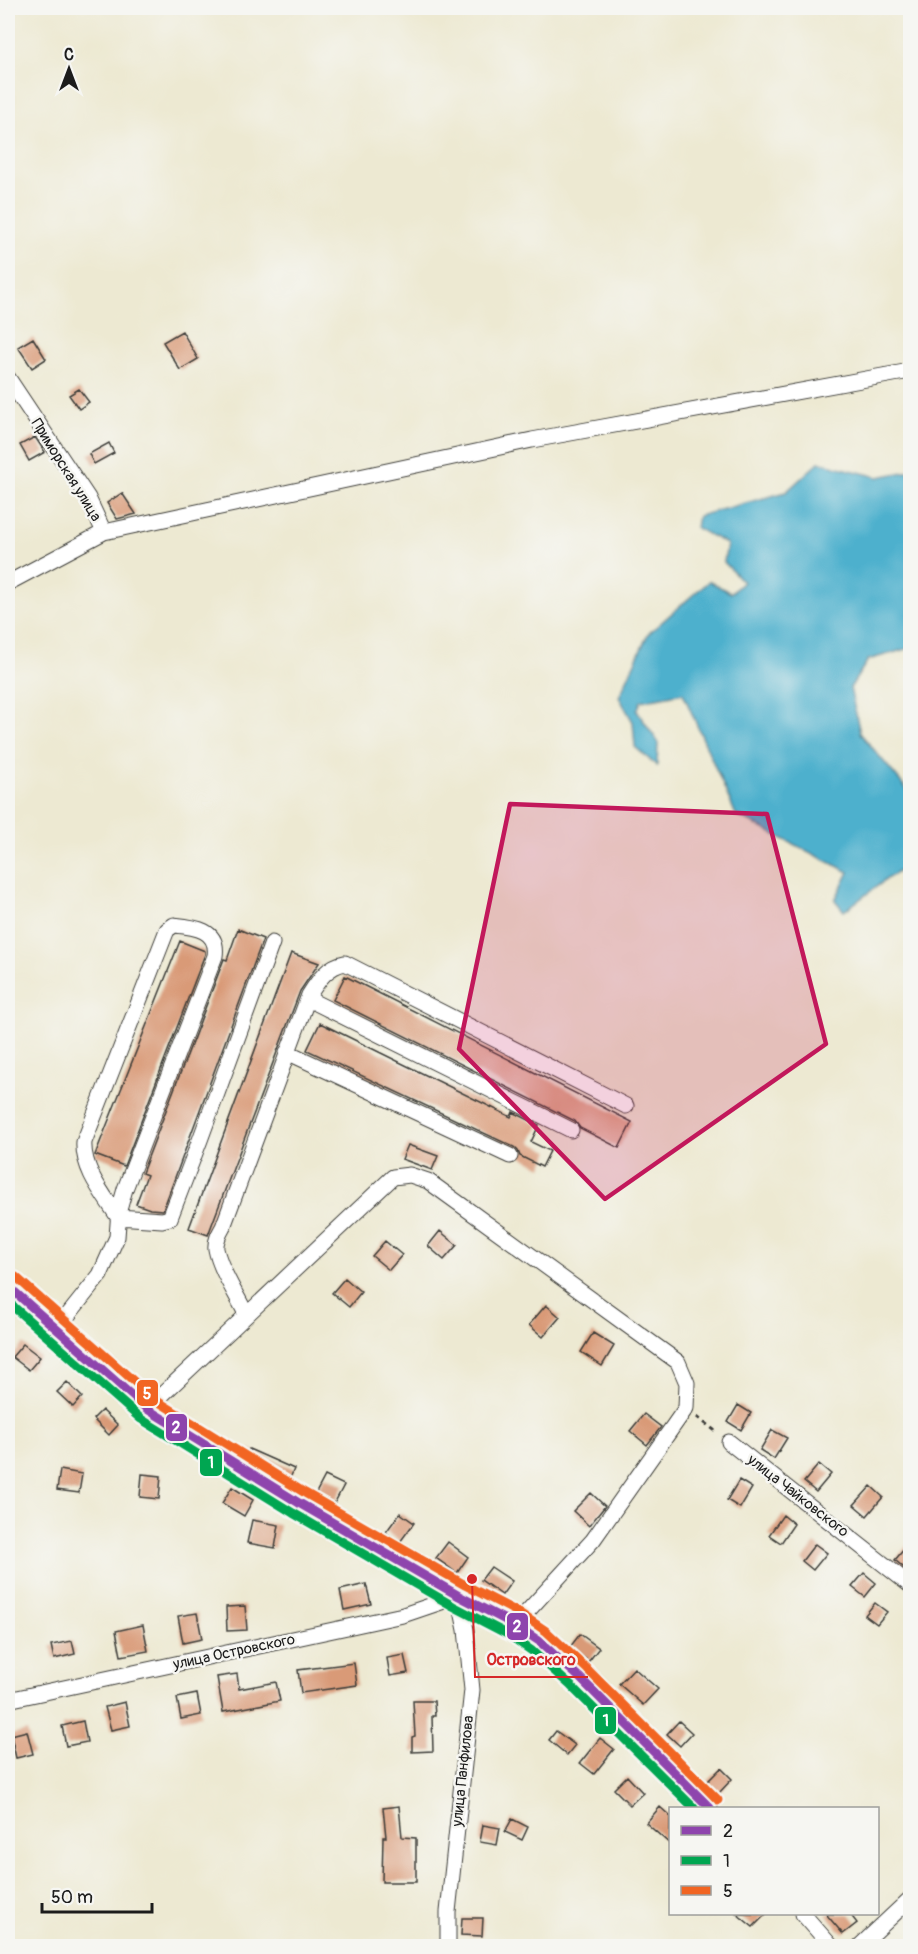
<svg xmlns="http://www.w3.org/2000/svg" width="918" height="1954" font-family="Pangolin,sans-serif">
<style>
.water{fill:#4eb0cd;stroke:#356674;stroke-width:1.5}
.building{fill:#d99a77}
.lines{fill:none;stroke-linecap:round;stroke-linejoin:round}
.minor-casing{stroke:#3b3b37;stroke-width:17}
.path{stroke:#3b3b37;stroke-width:3;stroke-dasharray:4.5 4.5;stroke-linecap:butt}
.minor{stroke:#fff;stroke-width:15}
.bus-1-casing{stroke:#f6f6f2;stroke-width:14}
.bus-2-casing{stroke:#f6f6f2;stroke-width:14}
.bus-3-casing{stroke:#f6f6f2;stroke-width:14}
.bus-1{stroke:#8e44ad;stroke-width:9}
.bus-2{stroke:#00a651;stroke-width:9}
.bus-3{stroke:#f26522;stroke-width:9}
.marked{fill:#c2185b;fill-opacity:0.2;stroke:#c2185b;stroke-width:4.5;stroke-linejoin:round}
.labels{text-anchor:middle;dominant-baseline:central;stroke-width:5;stroke-linejoin:round;paint-order:stroke}
.street-label{font-size:15px;fill:#1c1c1c;stroke:#f6f6f2}
.leader{fill:none;stroke:#d62828;stroke-width:2}
.callout-dot{fill:#d62828;stroke:#f6f6f2;stroke-width:2}
.callout-label{font-size:16px;text-anchor:middle;font-weight:bold;fill:#d62828;stroke:#f6f6f2;stroke-width:5;stroke-linejoin:round;paint-order:stroke}
.line-badge{stroke:#f6f6f2;stroke-width:2}
.badge-label{font-size:16px;text-anchor:middle;font-weight:bold;fill:#fff}
</style>
<rect width="100%" height="100%" fill="#f6f6f2"/>
<filter id="ink" filterUnits="userSpaceOnUse"><feTurbulence type="fractalNoise" baseFrequency=".0167" numOctaves="2"/><feDisplacementMap in="SourceGraphic" scale="12" xChannelSelector="R" yChannelSelector="G"/><feConvolveMatrix kernelMatrix="1 2 1 2 8 2 1 2 1" color-interpolation-filters="sRGB"/></filter>
<filter id="wash" filterUnits="userSpaceOnUse"><feTurbulence type="fractalNoise" baseFrequency=".008" numOctaves="4" result="noise"/><feDisplacementMap in="SourceGraphic" scale="24" xChannelSelector="R" yChannelSelector="G"/><feGaussianBlur stdDeviation="1.35" result="paint"/><feColorMatrix in="noise" values="0 0 0 0 0 0 0 0 0 0 0 0 0 0 0 0 0 1.4 0 .05"/><feComposite in="paint" operator="in"/></filter>
<g filter="url(#wash)">
<rect width="100%" height="100%" fill="#ede9d2"/>
<!-- water -->
<path class="water" d="M819,462L878,477L910,471V648L868,660L850,688L860,733L910,793V865L891,876L844,911L835,900L849,872L736,815L683,693L641,701L637,711L658,742L657,766L635,747L633,722L619,697L648,634L709,581L731,593L743,582L724,562L727,544L696,528L698,516L786,492Z"/>
<g id="blocks">
<!-- building -->
<path class="building" d="M182,331L198,359L180,370L163,342Z
M33,338L46,359L32,368L18,347Z
M79,389L89,402L79,409L69,395Z
M35,437L45,452L29,461L20,445Z
M109,443L114,453L94,464L89,454Z
M122,493L136,514L117,519L107,503Z
M238,929L263,939L163,1210L150,1209L136,1204L147,1175L142,1173L224,959L227,960Z
M180,941L205,951V954L124,1166L95,1155Z
M291,953L319,963L300,991L208,1235L189,1228Z
M345,976L632,1122L619,1148L580,1128L575,1121L333,1000Z
M320,1023L511,1117L513,1112L539,1125L531,1142L550,1151L542,1167L520,1156L518,1151L514,1147L307,1050Z
M408,1145L438,1156L432,1170L402,1159Z
M440,1231L457,1245L444,1260L428,1246Z
M385,1241L402,1255L389,1270L372,1256Z
M345,1278L361,1292L349,1307L332,1293Z
M546,1305L560,1317L543,1337L529,1325Z
M593,1333L614,1346L602,1366L581,1352Z
M23,1344L40,1357L29,1370L12,1357Z
M67,1382L82,1397L73,1407L57,1392Z
M738,1405L751,1413L741,1430L728,1422Z
M102,1410L118,1425L109,1435L93,1419Z
M644,1414L661,1427L647,1445L630,1431Z
M772,1430L787,1438L774,1459L760,1450Z
M249,1449L294,1469L288,1483L275,1477L245,1458Z
M819,1464L831,1474L816,1492L804,1482Z
M60,1470L82,1474L79,1493L57,1490Z
M142,1474L161,1476L159,1499L140,1497Z
M325,1476L344,1485L334,1504L315,1495Z
M739,1480L752,1488L740,1508L727,1500Z
M871,1486L883,1497L867,1516L854,1505Z
M232,1487L253,1500L244,1516L222,1503Z
M591,1493L605,1506L589,1526L573,1511Z
M400,1513L414,1523L400,1542L386,1532Z
M783,1515L794,1524L781,1543L769,1535Z
M252,1520L279,1525L275,1548L247,1543Z
M448,1542L468,1557L457,1573L436,1558Z
M910,1542V1573L895,1560Z
M815,1544L827,1553L813,1570L802,1561Z
M491,1567L512,1581L502,1595L481,1580Z
M864,1573L876,1583L865,1597L852,1587Z
M366,1584L371,1604L344,1610L340,1590Z
M875,1603L887,1612L877,1624L865,1615Z
M245,1606L247,1630L227,1631L226,1607Z
M197,1613L202,1639L183,1643L178,1616Z
M143,1625L148,1651L121,1656L116,1631Z
M580,1634L599,1648L589,1661L570,1647Z
M72,1641L75,1654L54,1659L51,1645Z
M404,1655L408,1673L390,1676L387,1658Z
M354,1663L357,1685L301,1693L298,1670Z
M634,1668L658,1689L643,1705L619,1684Z
M237,1674L239,1689L276,1682L280,1701L223,1712L217,1677Z
M197,1694L201,1715L181,1719L177,1698Z
M413,1701H434L435,1716H432L433,1751L412,1752V1737L415,1736Z
M125,1702L130,1726L111,1730L105,1707Z
M83,1721L87,1742L66,1746L62,1726Z
M679,1721L692,1733L680,1746L667,1734Z
M27,1731L33,1754L16,1758L11,1735Z
M556,1731L575,1745L567,1755L549,1740Z
M600,1738L614,1749L594,1774L580,1763Z
M721,1768L732,1779L718,1794L706,1783Z
M627,1776L643,1793L630,1805L614,1789Z
M399,1806L402,1837L416,1838V1882H382L383,1837H386L383,1808Z
M660,1807L670,1816V1844L646,1823Z
M512,1819L528,1827L522,1840L505,1832Z
M483,1825L500,1828L497,1845L480,1842Z
M737,1914H766L753,1927Z
M826,1914H850L857,1923L843,1934Z
M462,1918H483L482,1936L461,1935Z"/>
</g>
</g>
<g filter="url(#ink)">
<use href="#blocks" fill-opacity="0" stroke="#3b3b37" stroke-width="1.5"/>
<g class="lines">
<!-- minor casing -->
<g class="minor-casing">
<path id="minor" d="M8,378L88,498L104,532
M8,583L104,532L532,440L910,371
M308,999L571,1130
M287,1052L510,1156
M8,1286L147,1409L299,1503L459,1596L515,1625L539,1641L579,1677L710,1808
M246,1314C237,1295 220,1270 216,1249C215,1241 219,1234 223,1227L309,995C318,981 327,966 345,963L626,1106
M57,1329L100,1275L117,1237L119,1210L125,1189L215,956C219,929 194,927 174,925L167,930L84,1142C82,1169 104,1195 118,1217L162,1220L170,1218L200,1140L272,943
M147,1409L393,1177L410,1175L428,1181L678,1362L687,1383L686,1408L593,1540L515,1625
M729,1442L910,1585
M8,1700L403,1615L459,1596L466,1630L472,1690L448,1912V1946
M803,1914L831,1946
M860,1946L910,1899"/>
</g>
<!-- path -->
<path class="path" d="M697,1417L718,1433"/>
<!-- minor -->
<use href="#minor" class="minor"/>
<!-- bus-1 casing -->
<g class="bus-1-casing">
<path id="bus-1" d="M8,1286L147,1409L299,1503L459,1596L515,1625L539,1641L579,1677L710,1808"/>
</g>
<!-- bus-2 casing -->
<g class="bus-2-casing">
<path id="bus-2" d="M8,1302L141,1419L293,1513L453,1606L509,1635L532,1651L571,1686L694,1808"/>
</g>
<!-- bus-3 casing -->
<g class="bus-3-casing">
<path id="bus-3" d="M16,1277L154,1399L305,1493L465,1585L521,1614L546,1631L587,1669L718,1800"/>
</g>
<!-- bus-1 -->
<use href="#bus-1" class="bus-1"/>
<!-- bus-2 -->
<use href="#bus-2" class="bus-2"/>
<!-- bus-3 -->
<use href="#bus-3" class="bus-3"/>
</g>
</g>
<!-- marked area -->
<path class="marked" d="M510,804L767,814L826,1044L605,1199L459,1049Z"/>
<g class="labels">
<!-- street labels -->
<g class="street-label">
<text transform="translate(66 470) rotate(58)">Приморская улица</text>
<text transform="translate(798 1496) rotate(38)">улица Чайковского</text>
<text transform="translate(234 1652) rotate(-12)">улица Островского</text>
<text transform="translate(463 1771) rotate(-84)">улица Панфилова</text>
</g>
</g>
<!-- callouts -->
<path class="leader" d="M472 1579L475 1677H588"/>
<circle class="callout-dot" cx="472" cy="1579" r="6"/>
<g class="callout-label">
<text x="531" y="1665">Островского</text>
</g>
<g class="line-badge">
<rect x="136" y="1379" width="23" height="28" rx="6" fill="#f26522"/>
<rect x="165" y="1413" width="23" height="29" rx="6" fill="#8e44ad"/>
<rect x="199" y="1448" width="24" height="29" rx="6" fill="#00a651"/>
<rect x="506" y="1612" width="23" height="29" rx="6" fill="#8e44ad"/>
<rect x="594" y="1706" width="23" height="29" rx="6" fill="#00a651"/>
</g>
<g class="badge-label">
<text x="147" y="1399">5</text>
<text x="176" y="1433">2</text>
<text x="211" y="1468">1</text>
<text x="517" y="1632">2</text>
<text x="606" y="1726">1</text>
</g>
<!-- margin -->
<rect width="918" height="1954" fill="none" stroke="#f6f6f2" stroke-width="30"/>
<!-- legend -->
<rect x="669" y="1807" width="210" height="108" fill="#f6f6f2" stroke="#9f9f9c" stroke-width="1.5"/>
<rect x="681" y="1826" width="30" height="9" fill="#8e44ad" stroke="#9f9f9c" stroke-width="1.5"/>
<text x="723" y="1837" font-size="18" fill="#1c1c1c">2</text>
<rect x="681" y="1856" width="30" height="9" fill="#00a651" stroke="#9f9f9c" stroke-width="1.5"/>
<text x="723" y="1867" font-size="18" fill="#1c1c1c">1</text>
<rect x="681" y="1886" width="30" height="9" fill="#f26522" stroke="#9f9f9c" stroke-width="1.5"/>
<text x="723" y="1897" font-size="18" fill="#1c1c1c">5</text>
<!-- north arrow -->
<g transform="translate(69 69)" stroke="#f6f6f2" stroke-width="4.5" paint-order="stroke">
<path d="M0-4.5L10 22L0 15L-10 22Z" fill="#1c1c1c"/>
<text y="-9" font-size="16" font-weight="bold" text-anchor="middle" fill="#1c1c1c">С</text>
</g>
<!-- scale -->
<path d="M42 1903v9h110v-9" fill="none" stroke="#1c1c1c" stroke-width="3"/>
<text x="51" y="1903" font-size="18" fill="#1c1c1c" stroke="#f6f6f2" stroke-width="4.5" paint-order="stroke">50 m</text>
</svg>
